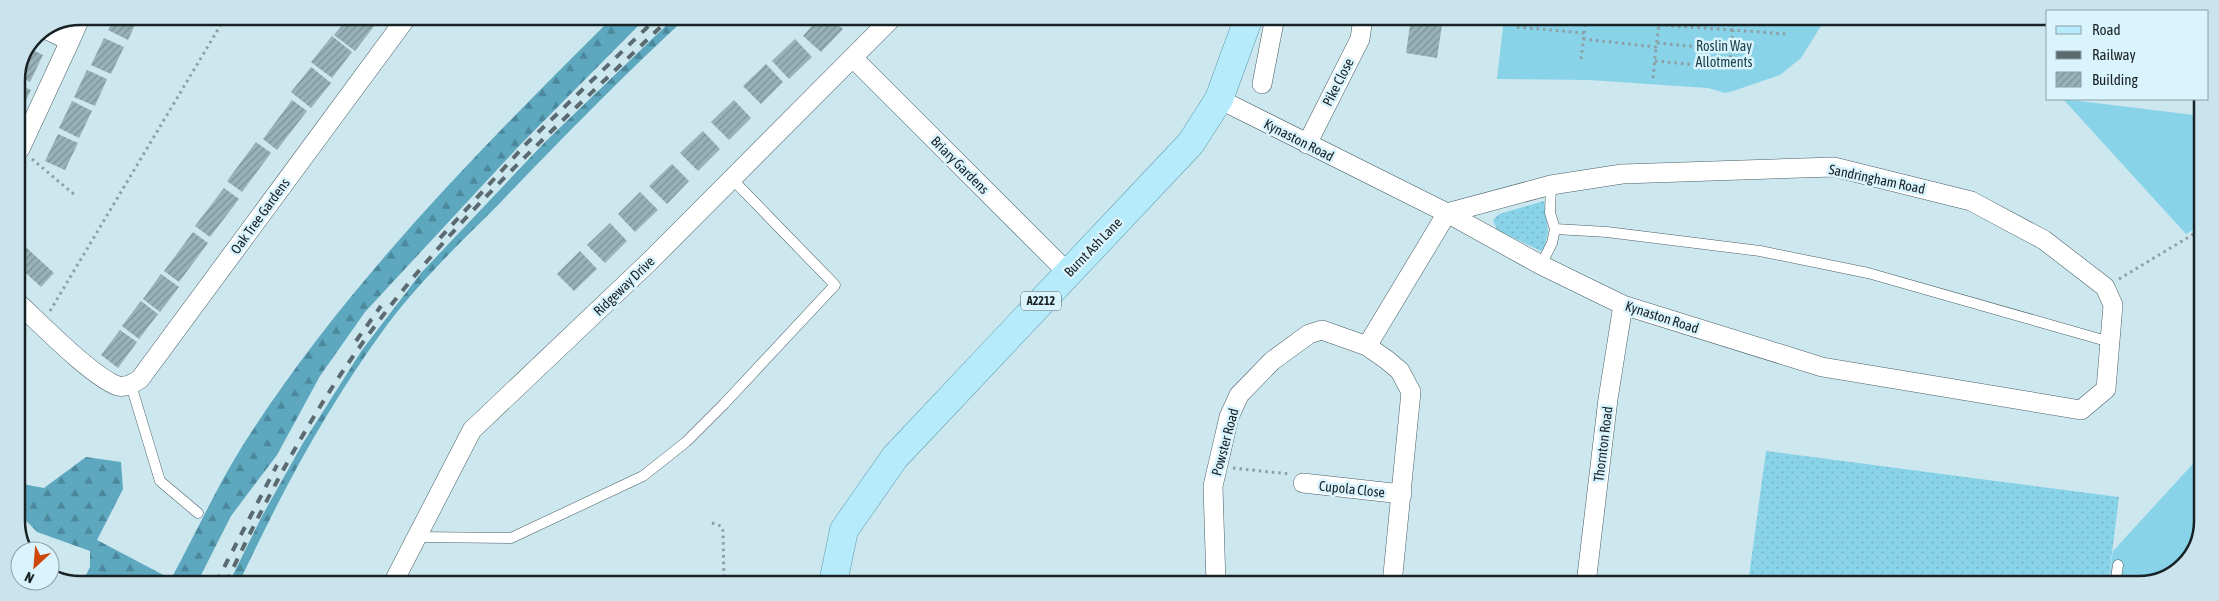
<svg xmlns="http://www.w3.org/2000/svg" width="2219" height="601" font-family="'Asap Condensed',sans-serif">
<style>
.grass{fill:url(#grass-dots)}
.forest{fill:url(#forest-firs)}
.garden{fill:#89d3e9}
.building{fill:url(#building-hatch)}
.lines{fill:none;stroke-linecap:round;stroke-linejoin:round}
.lane-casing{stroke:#485f66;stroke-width:11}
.street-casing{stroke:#485f66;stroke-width:20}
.primary-casing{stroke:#609cae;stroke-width:29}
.path{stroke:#8b9fa5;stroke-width:3;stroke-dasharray:2.5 4;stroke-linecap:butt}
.lane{stroke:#fff;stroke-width:10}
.street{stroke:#fff;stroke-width:19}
.primary{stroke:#b6ebfb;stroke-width:28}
.rail{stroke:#5a6a6f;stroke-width:4;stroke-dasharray:9 9;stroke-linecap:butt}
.labels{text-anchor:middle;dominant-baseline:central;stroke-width:5;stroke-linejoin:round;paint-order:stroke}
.shield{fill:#daf4fd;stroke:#526166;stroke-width:1}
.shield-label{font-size:12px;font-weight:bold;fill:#182225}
.park-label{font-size:14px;fill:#1e414c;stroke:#daf4fd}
.street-label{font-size:14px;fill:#182225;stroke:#daf4fd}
.rim{fill:none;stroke:#182225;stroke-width:2.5}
</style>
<defs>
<pattern id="grass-dots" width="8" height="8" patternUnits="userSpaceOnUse" patternTransform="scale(1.25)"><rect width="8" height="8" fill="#89d3e9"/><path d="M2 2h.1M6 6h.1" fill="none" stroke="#76b5c8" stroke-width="1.8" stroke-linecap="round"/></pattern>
<pattern id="forest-firs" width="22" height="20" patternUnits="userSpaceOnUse" patternTransform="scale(1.25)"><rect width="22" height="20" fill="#5da8bf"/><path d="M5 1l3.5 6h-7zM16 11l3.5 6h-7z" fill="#4c889b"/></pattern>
<pattern id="building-hatch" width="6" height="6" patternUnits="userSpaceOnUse" patternTransform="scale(1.25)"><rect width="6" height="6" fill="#98b1b9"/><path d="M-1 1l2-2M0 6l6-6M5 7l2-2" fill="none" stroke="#7b9096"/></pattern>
</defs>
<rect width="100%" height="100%" fill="#cde7ef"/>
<!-- grass -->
<path class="grass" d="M1544,201L1548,232L1544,249L1541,251L1497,230L1493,220L1499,214Z
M1766,451L2119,497L2108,585L1748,584Z"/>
<!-- forest -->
<path class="forest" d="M613,17H647L520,145L365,312L320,376L277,455L231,516L197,583H82L90,567V551L37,532L17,511V483L44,488L86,457L121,462L123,489L97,540L171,579C195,535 216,488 243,445C344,286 480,149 613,17Z
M675,17H687C622,77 561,139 500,203C461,242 420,281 387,325C328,405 281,493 239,583H229L262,516L303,443L362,350L421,273L544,143Z"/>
<!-- garden -->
<path class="garden" d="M1504,18H1826L1801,58L1780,75L1733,91L1725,93L1708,88L1589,80L1497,79Z
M2063,99L2202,116V225L2186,234Z
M2201,455V537L2178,571L2139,585H2108L2113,551Z"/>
<!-- building -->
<path class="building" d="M115,16H139L128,40L108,30Z
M349,17H363L375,25L355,51L334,35Z
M820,17H830L843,29L821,52L803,36Z
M1411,18H1443L1437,58L1406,53Z
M332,36L352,52L332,78L311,62Z
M104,38L124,47L111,74L91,65Z
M795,39L812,57L789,79L772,61Z
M29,48L43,55L30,82L18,76Z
M766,64L783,82L761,104L743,86Z
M311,67L331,83L311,108L291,92Z
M87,70L107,79L95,106L74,97Z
M16,83L31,90L18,117L16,116Z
M292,100L307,111L277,150L263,139Z
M734,100L751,118L729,140L711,122Z
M72,101L92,111L79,138L59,128Z
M703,131L720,149L698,171L680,153Z
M58,134L78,143L65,170L45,161Z
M256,142L271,153L242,192L227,181Z
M672,164L689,181L667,204L649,186Z
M224,188L239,199L210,237L195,226Z
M640,192L658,210L635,232L618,214Z
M610,223L627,241L605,263L587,245Z
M193,232L208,243L179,282L164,271Z
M16,238L54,273L41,287L16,264Z
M580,251L597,269L574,291L557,274Z
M161,274L179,287L160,312L143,299Z
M141,301L158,314L139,339L122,326Z
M120,330L137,342L118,368L101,355Z"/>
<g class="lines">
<!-- lane casing -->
<g class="lane-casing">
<path id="lane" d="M1555,229L1607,232L1760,251L1868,273L2110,342
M1541,265L1552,243L1555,229L1550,213L1551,185
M131,385L160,481L198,513
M417,537L511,538L643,476L686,442L724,404L835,285L732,179
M2115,585L2118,565"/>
</g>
<!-- street casing -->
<g class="street-casing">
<path id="street" d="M47,30L70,41L81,16
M853,58L1068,273
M1262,84L1275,17
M1219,99L1447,213L1541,265L1623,305L1822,367L2081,410L2106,389L2113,305L2105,287L2044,240L1971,201L1834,167L1622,174L1551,185L1447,213
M1307,144L1360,39L1363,18
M20,149L70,41
M16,301C39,322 92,377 118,386C126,388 134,383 140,379L407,17
M1367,346L1447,213
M1303,483L1402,494
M393,583L472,430L650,261L893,17
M1216,584L1213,486L1229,417L1239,395L1272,361L1309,334L1322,330L1367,346L1387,360L1400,371L1411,392L1392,584
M1586,584L1608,399L1623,305"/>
</g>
<!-- primary casing -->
<g class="primary-casing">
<path id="primary" d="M833,583L844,530L895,457L1191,143L1219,99L1249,17"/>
</g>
<!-- path -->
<path class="path" d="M1659,18V25L1733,30L1734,18
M1517,27L1584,33
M1583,39L1656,47L1659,25L1595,18
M1657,43L1731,50
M1581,59L1586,18
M1655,61L1729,68L1733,30L1787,34
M1653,78L1656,47
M32,159L76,196
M2119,279L2202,229
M50,311L226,16
M1233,468L1289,474
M712,523L721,526L723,531L724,583"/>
<!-- lane -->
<use href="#lane" class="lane"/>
<!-- street -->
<use href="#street" class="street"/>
<!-- primary -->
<use href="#primary" class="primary"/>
<!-- rail -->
<path class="rail" d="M440,238L527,143L658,17
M356,341L381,306
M216,583L277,465
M226,583C269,492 317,402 378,322C463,209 570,114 671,17"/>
</g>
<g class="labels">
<!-- shield labels -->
<rect class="shield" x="1021" y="291.5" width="40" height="19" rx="4"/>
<g class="shield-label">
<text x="1041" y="301">A2212</text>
</g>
<!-- park labels -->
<g class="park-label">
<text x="1724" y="46">Roslin Way<tspan x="1724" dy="16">Allotments</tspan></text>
</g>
<!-- street labels -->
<g class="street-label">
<text transform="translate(1338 82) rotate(-63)">Pike Close</text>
<text transform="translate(1299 140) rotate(27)">Kynaston Road</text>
<text transform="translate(960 165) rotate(45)">Briary Gardens</text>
<text transform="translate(1877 179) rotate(12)">Sandringham Road</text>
<text transform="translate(260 216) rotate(-54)">Oak Tree Gardens</text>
<text transform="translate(1093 247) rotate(-46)">Burnt Ash Lane</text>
<text transform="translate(624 286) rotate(-44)">Ridgeway Drive</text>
<text transform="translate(1662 317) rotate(18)">Kynaston Road</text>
<text transform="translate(1225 442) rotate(-75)">Powster Road</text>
<text transform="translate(1603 444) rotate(-83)">Thornton Road</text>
<text transform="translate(1352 489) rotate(6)">Cupola Close</text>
</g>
</g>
<!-- crop -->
<path d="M0 0H2219V601H0ZM80 25H2139A55 55 0 0 1 2194 80V521A55 55 0 0 1 2139 576H80A55 55 0 0 1 25 521V80A55 55 0 0 1 80 25Z" fill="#cae3ec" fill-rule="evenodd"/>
<path class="rim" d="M80 25H2139A55 55 0 0 1 2194 80V521A55 55 0 0 1 2139 576H80A55 55 0 0 1 25 521V80A55 55 0 0 1 80 25Z"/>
<!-- legend -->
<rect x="2046" y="10" width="162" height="90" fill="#daf4fd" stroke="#8ca0a7"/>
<rect x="2056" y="26" width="25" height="8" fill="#b6ebfb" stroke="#8ca0a7"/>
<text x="2092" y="35" font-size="15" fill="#182225">Road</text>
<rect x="2056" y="51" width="25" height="8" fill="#5a6a6f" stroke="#8ca0a7"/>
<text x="2092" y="60" font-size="15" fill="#182225">Railway</text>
<rect x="2056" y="72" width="25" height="15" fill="url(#building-hatch)" stroke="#8ca0a7"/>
<text x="2092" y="85" font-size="15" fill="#182225">Building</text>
<!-- north arrow -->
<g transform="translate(35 566) rotate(206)"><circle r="24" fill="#daf4fd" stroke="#8ca0a7"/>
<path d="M0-4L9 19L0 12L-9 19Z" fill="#ce480a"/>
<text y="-8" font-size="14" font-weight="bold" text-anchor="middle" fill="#182225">N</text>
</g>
</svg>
